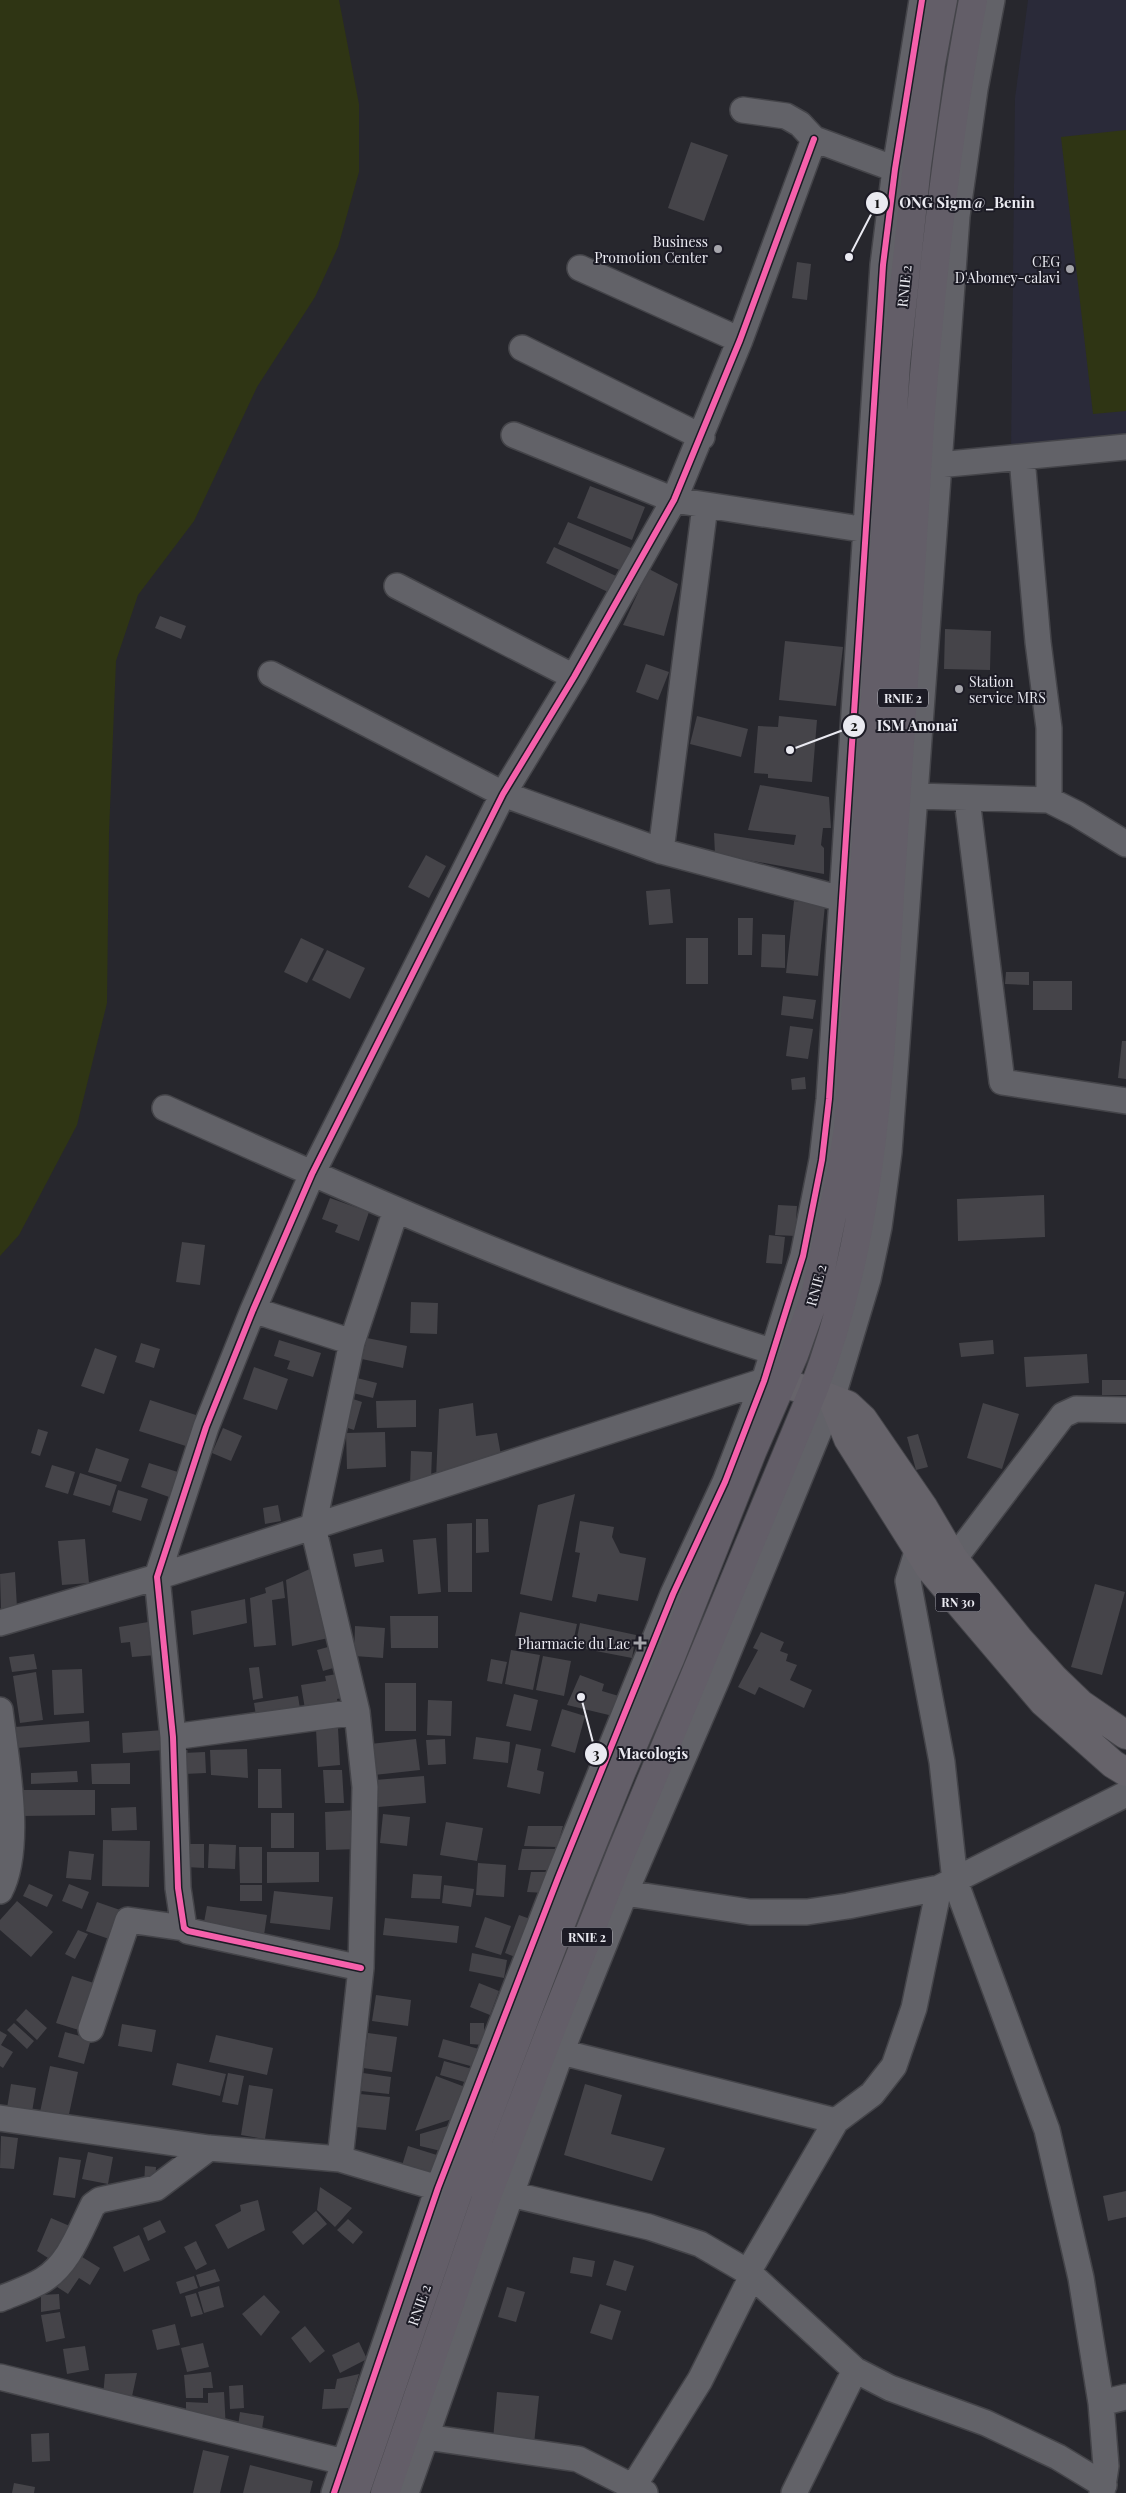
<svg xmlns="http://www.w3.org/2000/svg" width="1126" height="2493" font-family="'Playfair Display',serif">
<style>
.built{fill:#2a2a39}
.green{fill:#2f3514}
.building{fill:#454449}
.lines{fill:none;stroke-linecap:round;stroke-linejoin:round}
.minor-casing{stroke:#444449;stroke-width:28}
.major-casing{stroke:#444449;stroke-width:30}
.highway-casing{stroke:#444449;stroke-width:30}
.minor{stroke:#626268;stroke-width:25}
.major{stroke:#66636a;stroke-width:28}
.highway{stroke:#635e68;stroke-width:28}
.cycleway-casing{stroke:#1c1b25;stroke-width:9}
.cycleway{stroke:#f560ab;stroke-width:6}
.poi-dot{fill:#a6a6ac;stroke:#1c1b25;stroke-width:2}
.labels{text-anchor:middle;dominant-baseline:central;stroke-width:4;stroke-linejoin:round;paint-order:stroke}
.shield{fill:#1c1b25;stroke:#acacb4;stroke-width:1}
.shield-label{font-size:12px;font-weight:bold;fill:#eaeaf1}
.poi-label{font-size:14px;fill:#eaeaf1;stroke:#1c1b25;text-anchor:end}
.street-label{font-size:14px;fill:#eaeaf1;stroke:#1c1b25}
.leader{fill:none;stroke:#eaeaf1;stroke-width:2}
.callout-dot{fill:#eaeaf1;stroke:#1c1b25;stroke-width:2}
.mark-label{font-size:15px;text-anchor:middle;font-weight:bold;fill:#111}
.callout-label{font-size:15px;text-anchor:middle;font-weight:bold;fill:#eaeaf1;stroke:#1c1b25;stroke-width:4;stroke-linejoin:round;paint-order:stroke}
</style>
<rect width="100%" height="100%" fill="#27272d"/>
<!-- built -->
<path class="built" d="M1028,0H1126V440L1011,450L1015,98Z"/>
<!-- green -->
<path class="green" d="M0,0H339L359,104V172L338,247L315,297L257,387L194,521L138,595L116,661L109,833L107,1003L77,1125L19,1235L0,1256Z
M1126,130V411L1093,414L1061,137Z"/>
<!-- building -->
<path class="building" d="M691,142L728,155L704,221L668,208Z
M797,262L811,264L807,300L792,298Z
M590,486L645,507L632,540L577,518Z
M568,522L631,548L622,571L558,544Z
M554,547L616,576L608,592L546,563Z
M649,569L678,584L664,636L623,625Z
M160,616L186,626L181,639L155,628Z
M945,629L991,631L990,670L944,669Z
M785,641L843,647L836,706L779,700Z
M646,664L669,672L658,700L636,692Z
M697,716L748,729L741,757L690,744Z
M779,716L817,720L812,782L768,778V774L754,773L758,726L778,727Z
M760,785L829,797L831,828H823L821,845L824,848V874L715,854L714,833L794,845L796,835L748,830Z
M426,855L446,866L429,898L408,887Z
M670,889L673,923L649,925L646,891Z
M794,901L825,905L818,976L786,973Z
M738,918H753L752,955H738Z
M762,934L785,935V968L761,967Z
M301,938L324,949L307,983L284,972Z
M686,938H708V984H686Z
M327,950L365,968L350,999L312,980Z
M1006,972H1029V985L1005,984Z
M1033,981H1072V1010H1033Z
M783,996L816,1000L813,1019L781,1015Z
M790,1026L813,1029L808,1059L786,1056Z
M1122,1041H1126V1079L1118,1078Z
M805,1077L806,1089L792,1090L791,1079Z
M1044,1195L1045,1237L958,1241L957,1199Z
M330,1198L369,1212L359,1241L335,1232L338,1225L322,1219Z
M778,1205L797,1206L795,1236L775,1235Z
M769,1235L785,1237L782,1264L766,1263Z
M182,1242L205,1245L200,1285L176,1282Z
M411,1302L438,1303L437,1334L410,1333Z
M367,1338L407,1346L403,1368L362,1359Z
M279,1340L321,1353L313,1377L287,1369L290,1361L274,1356Z
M993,1340L994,1354L961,1357L959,1343Z
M141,1343L160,1349L154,1368L135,1362Z
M95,1348L117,1356L104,1394L81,1386Z
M1087,1354L1089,1383L1026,1387L1024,1357Z
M254,1367L288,1379L277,1410L243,1399Z
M357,1378L377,1383L373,1398L353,1393Z
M1102,1380H1126V1395H1102Z
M350,1398L362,1402L354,1430L342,1426Z
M150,1400L202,1417L192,1448L139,1431Z
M416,1400V1427L377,1428L376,1401Z
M473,1403L476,1436L497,1433L502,1461L436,1479L439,1409Z
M983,1403L1019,1414L1002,1469L967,1458Z
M223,1428L242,1436L231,1461L212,1453Z
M38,1429L48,1432L40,1456L31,1453Z
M385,1432L386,1467L347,1469L346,1433Z
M918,1434L928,1467L916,1470L907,1437Z
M96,1448L129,1459L121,1482L88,1472Z
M411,1451L432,1452L431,1480L410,1487Z
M149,1463L181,1473L172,1498L141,1487Z
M52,1465L75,1472L68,1494L45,1487Z
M80,1473L117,1485L110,1506L73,1495Z
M118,1490L148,1499L141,1521L112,1512Z
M575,1494L552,1601L520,1594L538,1505Z
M278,1505L281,1521L265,1524L263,1508Z
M476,1519H488L489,1552L476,1553Z
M580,1521L614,1527L612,1537L620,1553L646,1558L638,1601L598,1594L596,1602L572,1597L580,1553L575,1552Z
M472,1523V1592H448L447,1524Z
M436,1538L441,1592L418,1594L413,1540Z
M85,1539L89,1583L62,1585L58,1541Z
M382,1549L384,1562L355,1567L353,1554Z
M316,1566L333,1637L292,1646L286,1580Z
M15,1572L17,1608L1,1609L0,1574Z
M283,1581L285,1598L272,1600L276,1645L254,1647L250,1598L266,1593L265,1588Z
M1095,1584L1125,1592L1102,1675L1071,1667Z
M245,1599L247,1623L193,1635L191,1611Z
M520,1612L577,1624L572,1647L515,1636Z
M390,1616H438V1648H391Z
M154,1621L156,1655L132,1657L130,1642L121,1643L119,1627Z
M580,1623L636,1635L632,1658L575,1647Z
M355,1626L385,1628L383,1658L354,1656Z
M761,1632L784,1642L780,1651L788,1654L786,1661L797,1665L790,1680L812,1690L804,1708L759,1687L755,1695L738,1687L758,1650L753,1648Z
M335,1645L340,1666L323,1671L317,1650Z
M511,1650L540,1655L533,1690L505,1684Z
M34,1654L37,1669L12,1672L9,1657Z
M543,1656L571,1661L564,1696L536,1690Z
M491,1659L507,1662L502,1684L487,1681Z
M259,1667L263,1698L253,1700L249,1668Z
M82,1669L84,1713L54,1715L52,1670Z
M36,1672L43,1720L20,1723L13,1676Z
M343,1673L347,1697L337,1699L338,1709L306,1715L301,1685L326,1681L325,1676Z
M580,1675L604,1684L602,1691L622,1697L613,1716L567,1705Z
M385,1683H416V1731H385Z
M514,1694L538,1700L531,1731L506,1726Z
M298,1696L301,1715L257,1722L254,1703Z
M428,1700L452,1701L451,1736L427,1735Z
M562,1709L585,1716L575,1753L551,1746Z
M89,1721L90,1742L17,1748L15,1727Z
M338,1728L340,1765L318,1767L316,1729Z
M164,1730L165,1750L123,1753L122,1733Z
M476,1737L510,1742L508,1763L473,1759Z
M416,1739L420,1770L374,1775L370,1744Z
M445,1739L446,1764L428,1765L426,1740Z
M516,1744L541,1749L537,1770L544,1772L540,1794L507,1787Z
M247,1749L248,1778L211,1775L210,1750Z
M205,1752L206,1773L184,1774L183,1753Z
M130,1763V1784H92L91,1764Z
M258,1769H281L282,1808H258Z
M323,1770H342L344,1803H325Z
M77,1771L78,1782L31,1784V1773Z
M424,1776L426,1803L378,1807L375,1780Z
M21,1790H95V1815L21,1816Z
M136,1807L137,1830L112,1831L111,1808Z
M357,1810L359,1849L326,1850L325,1812Z
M271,1813H294V1848H271Z
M383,1814L410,1817L407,1846L380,1843Z
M446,1822L483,1828L477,1861L440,1855Z
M528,1826H563L557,1847L524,1846Z
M103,1840L150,1841L149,1887L102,1886Z
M187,1844H204V1868L186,1867Z
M209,1844L236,1845L235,1869L208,1868Z
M239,1847H262V1883H240Z
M522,1849H557L551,1870H518Z
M69,1851L94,1854L91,1880L66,1878Z
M267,1852H319V1882L267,1883Z
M478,1863L506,1865L504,1897L476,1895Z
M531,1872H551L545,1893L527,1892Z
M413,1874L442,1876L440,1899L411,1898Z
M29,1884L53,1895L47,1907L23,1896Z
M69,1884L89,1892L82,1909L62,1901Z
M240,1885H262V1901H240Z
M444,1885L474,1889L471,1907L442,1903Z
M274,1891L333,1897L330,1930L270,1923Z
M17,1901L53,1932L31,1957L0,1930V1920Z
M97,1902L123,1911L112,1940L86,1931Z
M207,1906L267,1915L263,1942L202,1933Z
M519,1915L533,1920L518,1958L505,1953Z
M485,1917L511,1926L501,1955L475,1947Z
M385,1918L459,1926L457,1943L383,1935Z
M78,1930L88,1934L75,1959L65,1954Z
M472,1953L507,1960L504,1978L469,1971Z
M72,1976L97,1984L82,2031L56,2023Z
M479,1983L499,1991L490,2015L470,2007Z
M376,1995L411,2000L408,2026L372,2021Z
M26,2009L47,2028L37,2040L16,2020Z
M14,2023L34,2041L27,2049L7,2030Z
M470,2023H484V2045L470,2044Z
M122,2024L156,2030L152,2052L118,2046Z
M0,2031L7,2035L1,2045L13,2052L3,2068L0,2066Z
M65,2032L91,2039L84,2064L58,2057Z
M368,2033L397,2037L392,2072L363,2068Z
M216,2035L273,2048L267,2075L209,2062Z
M443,2039L479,2049L474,2067L438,2057Z
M444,2061L472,2069L468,2083L440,2075Z
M177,2063L226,2074L220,2096L172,2085Z
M50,2066L78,2072L68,2119L40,2112Z
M228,2073L244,2076L238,2105L222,2102Z
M363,2073L391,2077L389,2094L361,2091Z
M436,2076L465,2087L452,2119L415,2131Z
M11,2084L36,2088L31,2118L6,2114Z
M585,2084L622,2095L611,2134L665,2148L652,2181L564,2155Z
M249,2085L273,2089L265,2139L241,2135Z
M360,2094L390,2097L386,2130L356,2127Z
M451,2125L441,2151L420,2146V2134Z
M1,2136L18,2138L14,2169L0,2168Z
M408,2146L440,2156L432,2182L400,2172Z
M88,2152L113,2157L108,2184L82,2179Z
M59,2157L81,2160L75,2198L53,2195Z
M145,2166L156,2167L155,2187H144Z
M320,2187L352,2208L335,2227L317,2210Z
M1126,2191V2217L1108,2221L1103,2196Z
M258,2200L265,2230L228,2249L215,2225L241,2211L240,2205Z
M316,2211L327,2224L303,2245L292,2232Z
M51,2218L72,2227L56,2263L37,2251Z
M348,2219L363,2232L353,2244L337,2230Z
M160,2220L166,2232L148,2241L143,2228Z
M139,2235L150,2260L124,2272L113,2247Z
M196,2241L207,2264L196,2270L184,2247Z
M74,2252L100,2268L90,2285L79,2278L68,2294L54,2285Z
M573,2257L595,2261L592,2277L570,2273Z
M614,2260L634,2266L626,2291L606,2285Z
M215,2269L220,2281L200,2287L196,2275Z
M194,2276L198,2288L180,2294L176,2282Z
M219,2286L224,2307L204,2313L198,2292Z
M507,2287L525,2292L516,2322L498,2317Z
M196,2293L203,2314L191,2317L185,2296Z
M59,2294L60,2309L41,2312V2295Z
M264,2295L280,2312L261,2336L242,2314Z
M600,2304L621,2311L612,2340L590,2333Z
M60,2312L65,2338L46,2342L41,2315Z
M175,2324L180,2345L157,2350L152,2330Z
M305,2326L325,2351L310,2363L291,2338Z
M359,2342L367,2359L340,2373L332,2355Z
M203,2343L209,2367L187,2372L181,2348Z
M85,2346L89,2370L67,2374L63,2349Z
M211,2372L213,2388H203V2398H186L184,2375Z
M137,2373L131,2401L103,2396L105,2374Z
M359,2374L349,2408L322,2409L324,2389H335L337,2379Z
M243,2385L244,2408L230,2409L229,2386Z
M224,2392L226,2431L186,2421V2402L208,2403V2393Z
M497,2392L539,2396L534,2444L493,2440Z
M240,2412L264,2416L262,2429L238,2426Z
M49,2433L50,2461L32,2462L31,2434Z
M203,2450L229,2456L220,2493H193Z
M250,2465L313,2481L310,2493H243Z
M14,2483L35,2487L34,2493H12Z"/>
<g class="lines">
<!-- minor casing -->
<g class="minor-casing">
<path id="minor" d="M743,110L786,116L800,124L814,139L895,169
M580,268L740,340
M522,348L702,437
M514,435L674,500L867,530
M1022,458L1038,642L1049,728V800
M938,465L1126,447
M397,586L574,677
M271,674L503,794L661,851L842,899
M916,796L1049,800L1077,814L1126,844
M967,799L1002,1082L1126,1101
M661,851L705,506
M165,1108C364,1197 566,1287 774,1352
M253,1310L352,1342
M918,1549L908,1581L942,1762L955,1881L1047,2130L1081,2278L1101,2403L1106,2466L1102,2493
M954,1559L1063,1415L1076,1409L1126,1410
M0,1623L157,1577L764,1381L775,1383
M0,1710C6,1759 23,1848 0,1891
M173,1737L357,1712
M625,1893L750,1912H807L848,1906L939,1888L1126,1794
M361,1968L188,1931L184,1928L178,1888L173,1737L157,1577L206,1427L253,1310L312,1174L503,794L574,677L674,500L740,340L814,139
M91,2029L128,1920L184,1928
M561,2052L836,2121
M0,2118L209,2148L340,2159L438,2188
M340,2159L361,1968L365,1787L357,1712L313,1527L352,1342L396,1210
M510,2194L649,2227L700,2244L748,2272L855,2370L890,2388L986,2423L1058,2457L1104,2485
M748,2272L836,2121L872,2094L894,2066L914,2008L939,1888
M0,2299C14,2293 30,2288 43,2280C69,2264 80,2231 93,2205L100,2200L156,2188L209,2148
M0,2377L344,2462
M1101,2403L1126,2397
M426,2437L578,2459L645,2493
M633,2487L700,2380L752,2276
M334,2493L438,2188L558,1878L673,1594L725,1482L764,1381L803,1256L822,1160L829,1099L883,265L895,169L922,0
M406,2493L561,2052L625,1893L718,1677L832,1399L868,1279L879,1227L889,1152L957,216L975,89L992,0
M794,2493L855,2370"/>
</g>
<!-- major casing -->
<g class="major-casing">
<path id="major" d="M782,1384L813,1391L848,1405L863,1419L924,1508L954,1559L1019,1639L1054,1678L1081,1704L1126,1735
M832,1399L848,1439L930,1569L1043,1702L1113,1764L1126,1772"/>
</g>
<!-- highway casing -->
<g class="highway-casing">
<path id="highway" d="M355,2493L458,2193L572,1895L621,1773L670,1659L752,1452L794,1355L814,1299L821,1269L842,1168L848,1129L896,363L917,165L931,64L943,0
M385,2493L486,2198L551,2029L621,1853L813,1391C875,1229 880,1066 890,894C900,737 911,581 920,424C931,282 946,140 973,0"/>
</g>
<!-- minor -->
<use href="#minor" class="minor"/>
<!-- major -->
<use href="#major" class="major"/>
<!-- highway -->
<use href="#highway" class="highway"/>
<!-- cycleway casing -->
<g class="cycleway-casing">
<path id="cycleway" d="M361,1968L188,1931L184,1928L178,1888L173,1737L157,1577L206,1427L253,1310L312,1174L503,794L574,677L674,500L740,340L814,139
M334,2493L438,2188L558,1878L673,1594L725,1482L764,1381L803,1256L822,1160L829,1099L883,265L895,169L922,0"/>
</g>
<!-- cycleway -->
<use href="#cycleway" class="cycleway"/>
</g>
<!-- markers -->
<g class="poi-dot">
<circle cx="718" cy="249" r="5"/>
<circle cx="1070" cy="269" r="5"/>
<circle cx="959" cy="689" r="5"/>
<path d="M637.5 1635.5h5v5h5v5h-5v5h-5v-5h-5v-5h5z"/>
</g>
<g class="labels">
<!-- shield labels -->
<g class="shield">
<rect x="878" y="688.5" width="50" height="19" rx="4"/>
<rect x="935.5" y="1592.5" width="45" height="19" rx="4"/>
<rect x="562" y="1927.5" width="50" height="19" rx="4"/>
</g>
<g class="shield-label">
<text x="903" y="698">RNIE 2</text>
<text x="958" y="1602">RN 30</text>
<text x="587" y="1937">RNIE 2</text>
</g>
<!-- poi labels -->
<g class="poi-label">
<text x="708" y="241">Business<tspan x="708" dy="16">Promotion Center</tspan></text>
<text x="1060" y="261">CEG<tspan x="1060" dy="16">D'Abomey-calavi</tspan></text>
<text x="969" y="681" text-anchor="start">Station<tspan x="969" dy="16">service MRS</tspan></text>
<text x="630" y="1643">Pharmacie du Lac</text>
</g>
<!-- street labels -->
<g class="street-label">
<text transform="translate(904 286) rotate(-84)">RNIE 2</text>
<text transform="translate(816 1285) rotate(-75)">RNIE 2</text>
<text transform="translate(419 2305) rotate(-71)">RNIE 2</text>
</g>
</g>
<!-- callouts -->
<path class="leader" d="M849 257L877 203M790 750L854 726M581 1697L596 1754"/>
<g class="callout-dot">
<circle cx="849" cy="257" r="5"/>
<circle cx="790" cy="750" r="5"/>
<circle cx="581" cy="1697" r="5"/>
<circle cx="877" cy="203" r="12"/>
<circle cx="854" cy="726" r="12"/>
<circle cx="596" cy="1754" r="12"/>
</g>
<g class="mark-label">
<text x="877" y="208">1</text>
<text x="854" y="731">2</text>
<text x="596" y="1759">3</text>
</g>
<g class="callout-label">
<text x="967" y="208">ONG Sigm@_Benin</text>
<text x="917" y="731">ISM Anonaï</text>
<text x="653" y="1759">Macologis</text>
</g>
</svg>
